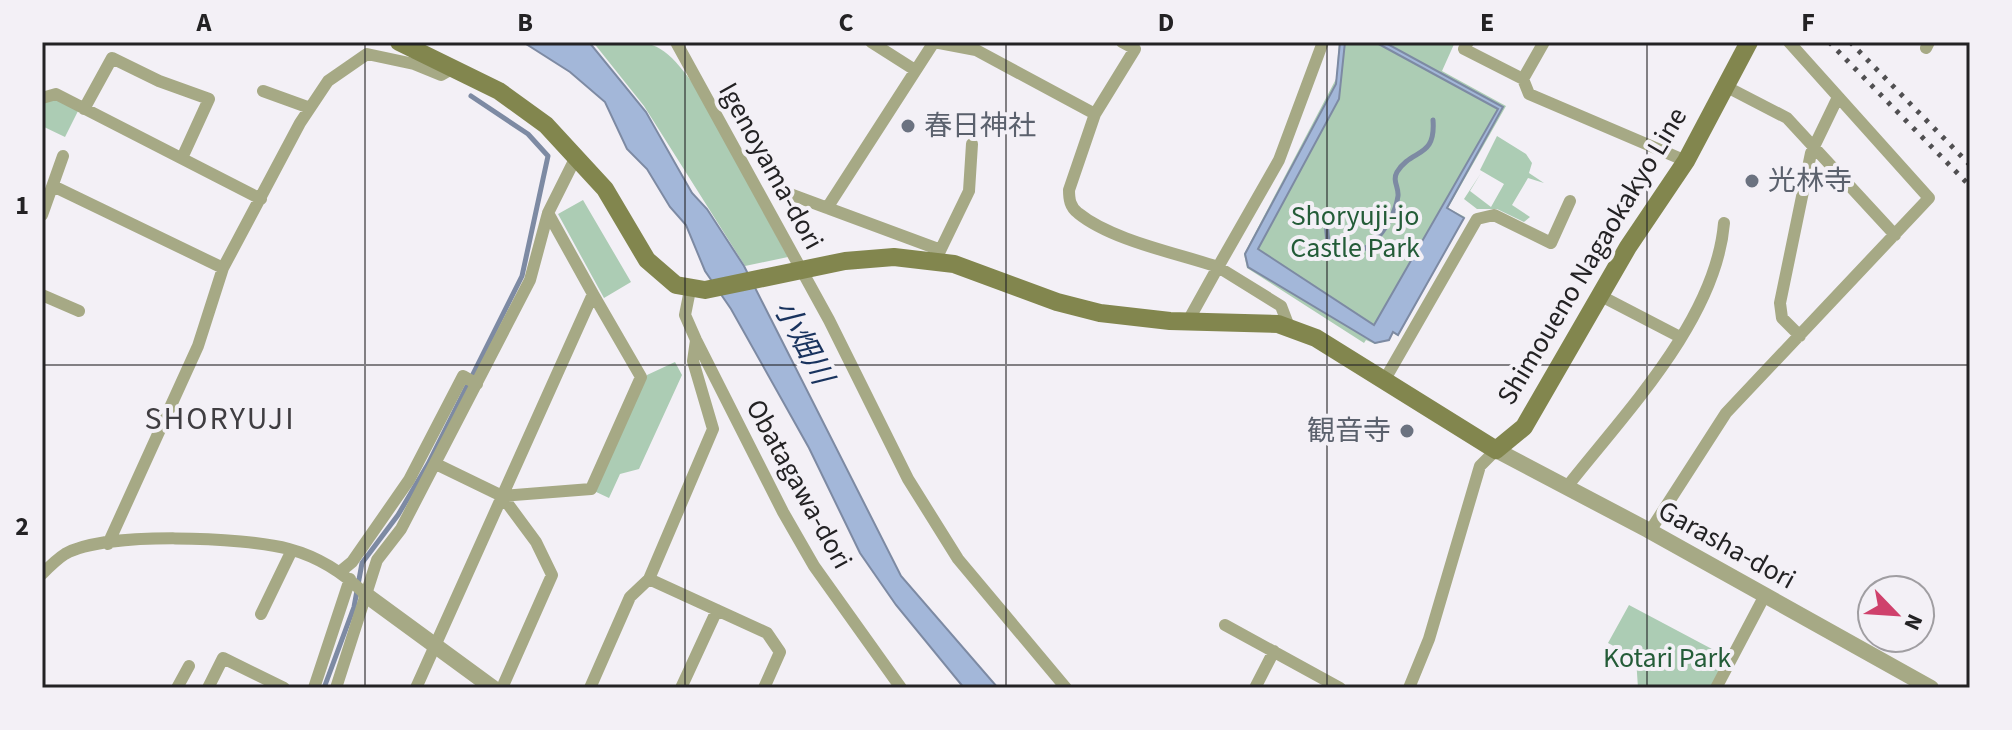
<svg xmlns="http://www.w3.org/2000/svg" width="2012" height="730" font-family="'Source Sans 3','Noto Sans JP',sans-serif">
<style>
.green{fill:#acccb4}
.water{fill:#a3b7d9;stroke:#7d8aa3;stroke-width:2}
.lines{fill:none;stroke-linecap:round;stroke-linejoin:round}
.stream{stroke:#7d8aa3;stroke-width:5}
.minor{stroke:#a6a985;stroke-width:12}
.tertiary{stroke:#a6a985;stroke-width:16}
.secondary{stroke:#82864e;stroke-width:18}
.rail{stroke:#504f51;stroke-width:5;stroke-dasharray:4 8;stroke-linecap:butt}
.grid{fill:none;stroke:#232224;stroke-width:2;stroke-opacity:0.55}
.worship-dot{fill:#6b7280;stroke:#f3f0f6;stroke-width:3}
.labels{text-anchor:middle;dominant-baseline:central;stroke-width:8;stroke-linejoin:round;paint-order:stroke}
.worship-label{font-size:28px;fill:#5b616d;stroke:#f3f0f6;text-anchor:start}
.street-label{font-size:28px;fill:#232224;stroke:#f3f0f6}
.park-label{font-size:28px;fill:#245c38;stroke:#f3f0f6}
.water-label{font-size:30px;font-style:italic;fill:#19335e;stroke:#f3f0f6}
.quarter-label{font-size:32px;letter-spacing:2px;fill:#3f3d41;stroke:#f3f0f6}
.neatline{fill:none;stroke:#232224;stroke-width:3}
.grid-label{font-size:26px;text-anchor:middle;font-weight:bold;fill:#232224}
</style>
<rect width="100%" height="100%" fill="#f3f0f6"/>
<!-- green -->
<path class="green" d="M593,42C651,42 658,35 695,86L788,257L745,266L644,106Z
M1339,42H1455L1442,71L1506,106L1448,208L1465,217L1398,336L1393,333L1389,340L1375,344L1366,340L1364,343L1247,268L1244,254L1336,79Z
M57,98L79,109L65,137L42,126L45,102Z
M1497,136L1526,154L1532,163L1529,173L1544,183L1528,178L1512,205L1530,217L1524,222L1497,209H1477L1464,199L1481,173L1470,191L1491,207L1504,184L1480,170Z
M583,200L631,282L604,298L558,214Z
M675,362L682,375L639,469L620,474L609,498L594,491L647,375Z
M1629,605L1727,657L1711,688H1638L1636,658L1608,643Z"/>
<!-- water -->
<path class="water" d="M523,42H589L646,112L692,193L707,209L744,266L901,576L998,688H964L896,605L860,553L809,448L731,309L705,271L686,225L670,207L647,169L627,149L605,102L570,72Z
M1340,42H1345L1339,99L1258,249L1374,325L1498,109L1375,42H1384L1503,107L1447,208L1464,218L1398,335L1393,332L1389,340L1375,343L1248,267L1245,254L1336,84Z"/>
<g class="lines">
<!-- stream -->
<path class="stream" d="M1299,209L1326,222L1328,243C1357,275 1394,226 1398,196C1399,187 1392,181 1397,172C1412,148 1436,159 1433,120
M324,688L354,607L362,563L398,515L428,464L522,276L548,156L528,134L471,96"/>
<!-- minor -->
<path class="minor" d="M676,42L829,320L908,479L958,559L1066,688
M871,42L915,70
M934,42L976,50L1095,114L1069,190C1069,199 1070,207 1078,213C1111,240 1176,253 1218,267L1279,160L1323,42
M1468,42L1464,49L1523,79L1529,94L1686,161
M1926,48L1929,42
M1523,79L1544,42
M1725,86L1787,118L1895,235
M263,91L310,108
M42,98L56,94L261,199
M84,109L112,58L159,81L209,99L182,158
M1095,114L1135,49L1122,42
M53,186L223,268
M787,193L938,249
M827,208L934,42
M42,215L63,156
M937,257L969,191L972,144
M690,290L685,315L696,340L783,512L814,566L901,688
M42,295L79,311
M1601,296L1680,337
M1188,321L1218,267L1281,306L1289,327
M1800,336L1782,318L1780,303L1811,153L1838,97
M1384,381L1477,219L1494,215L1551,243L1570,201
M436,464L502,496L591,489L641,377L593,294
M1566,488C1624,414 1716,320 1724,223
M1650,531L1726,413L1929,198L1789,42
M108,544L198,346L223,268L300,123L328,81L367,54L414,64L441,75L455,67
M341,571L352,562L409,480L463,376L477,384
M42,574C49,567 57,559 65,554C105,531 244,537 289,549C319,557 344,573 366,595
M649,579L767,633L780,652L764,688
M261,614L292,550
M1225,625L1340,688
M177,688L189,666
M208,688L223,658L284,688
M314,688L350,579
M336,688L377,560L401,529L530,280L548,213L577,155
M416,688L593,294L548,213
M502,688L552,575L536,542L502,496
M590,688L630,597L649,579L713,429L693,361L696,340
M681,688L717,610
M1255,688L1274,651
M1409,688L1429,639L1480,466L1496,450
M1716,688L1765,595"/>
<!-- tertiary -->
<path class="tertiary" d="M1496,450L1648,530L1931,688
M366,595L493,688"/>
<!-- secondary -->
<path class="secondary" d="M399,42L499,91L546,125L605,189L647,260L676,285L705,290L845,261L894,257L954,264L1057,302L1100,313L1170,321L1278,324L1316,338L1496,450L1524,427L1628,247L1686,161L1749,42"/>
<!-- rail -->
<path class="rail" d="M1829,42L1970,186
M1850,42L1970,165"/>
</g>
<!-- grid -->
<path class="grid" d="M365,42V688M685,42V688M1006,42V688M1327,42V688M1647,42V688M42,365H1970"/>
<!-- markers -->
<g class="worship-dot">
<circle cx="908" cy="126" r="8"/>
<circle cx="1752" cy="181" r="8"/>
<circle cx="1407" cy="431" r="8"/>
</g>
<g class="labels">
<!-- worship labels -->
<g class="worship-label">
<text x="924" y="126">春日神社</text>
<text x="1768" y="181">光林寺</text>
<text x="1391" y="431" text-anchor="end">観音寺</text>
</g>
<!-- street labels -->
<g class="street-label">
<text transform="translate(771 166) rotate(61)">Igenoyama-dori</text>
<text transform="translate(1592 256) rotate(-59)">Shimoueno Nagaokakyo Line</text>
<text transform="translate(799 484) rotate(61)">Obatagawa-dori</text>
<text transform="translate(1727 545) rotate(29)">Garasha-dori</text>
</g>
<!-- park labels -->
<g class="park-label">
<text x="1355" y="216">Shoryuji-jo<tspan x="1355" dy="32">Castle Park</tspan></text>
<text x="1667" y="658">Kotari Park</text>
</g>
<!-- water labels -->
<g class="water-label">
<text transform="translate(803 342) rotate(62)">小畑川</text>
</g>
<!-- quarter labels -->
<g class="quarter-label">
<text x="220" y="419">SHORYUJI</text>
</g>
</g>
<!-- border -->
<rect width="2012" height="730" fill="none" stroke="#f3f0f6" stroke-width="88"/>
<!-- north arrow -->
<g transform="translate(1896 614) rotate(115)"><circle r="38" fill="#f3f0f6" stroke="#a09ea2" stroke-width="2"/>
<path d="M0-6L14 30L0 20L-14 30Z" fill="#cf416c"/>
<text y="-12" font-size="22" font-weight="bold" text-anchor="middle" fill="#232224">N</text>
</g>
<rect x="44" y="44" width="1924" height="642" class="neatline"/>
<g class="grid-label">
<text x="204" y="31">A</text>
<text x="525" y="31">B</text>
<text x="846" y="31">C</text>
<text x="1166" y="31">D</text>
<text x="1487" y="31">E</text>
<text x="1808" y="31">F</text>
<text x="22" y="214">1</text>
<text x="22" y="535">2</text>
</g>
</svg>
